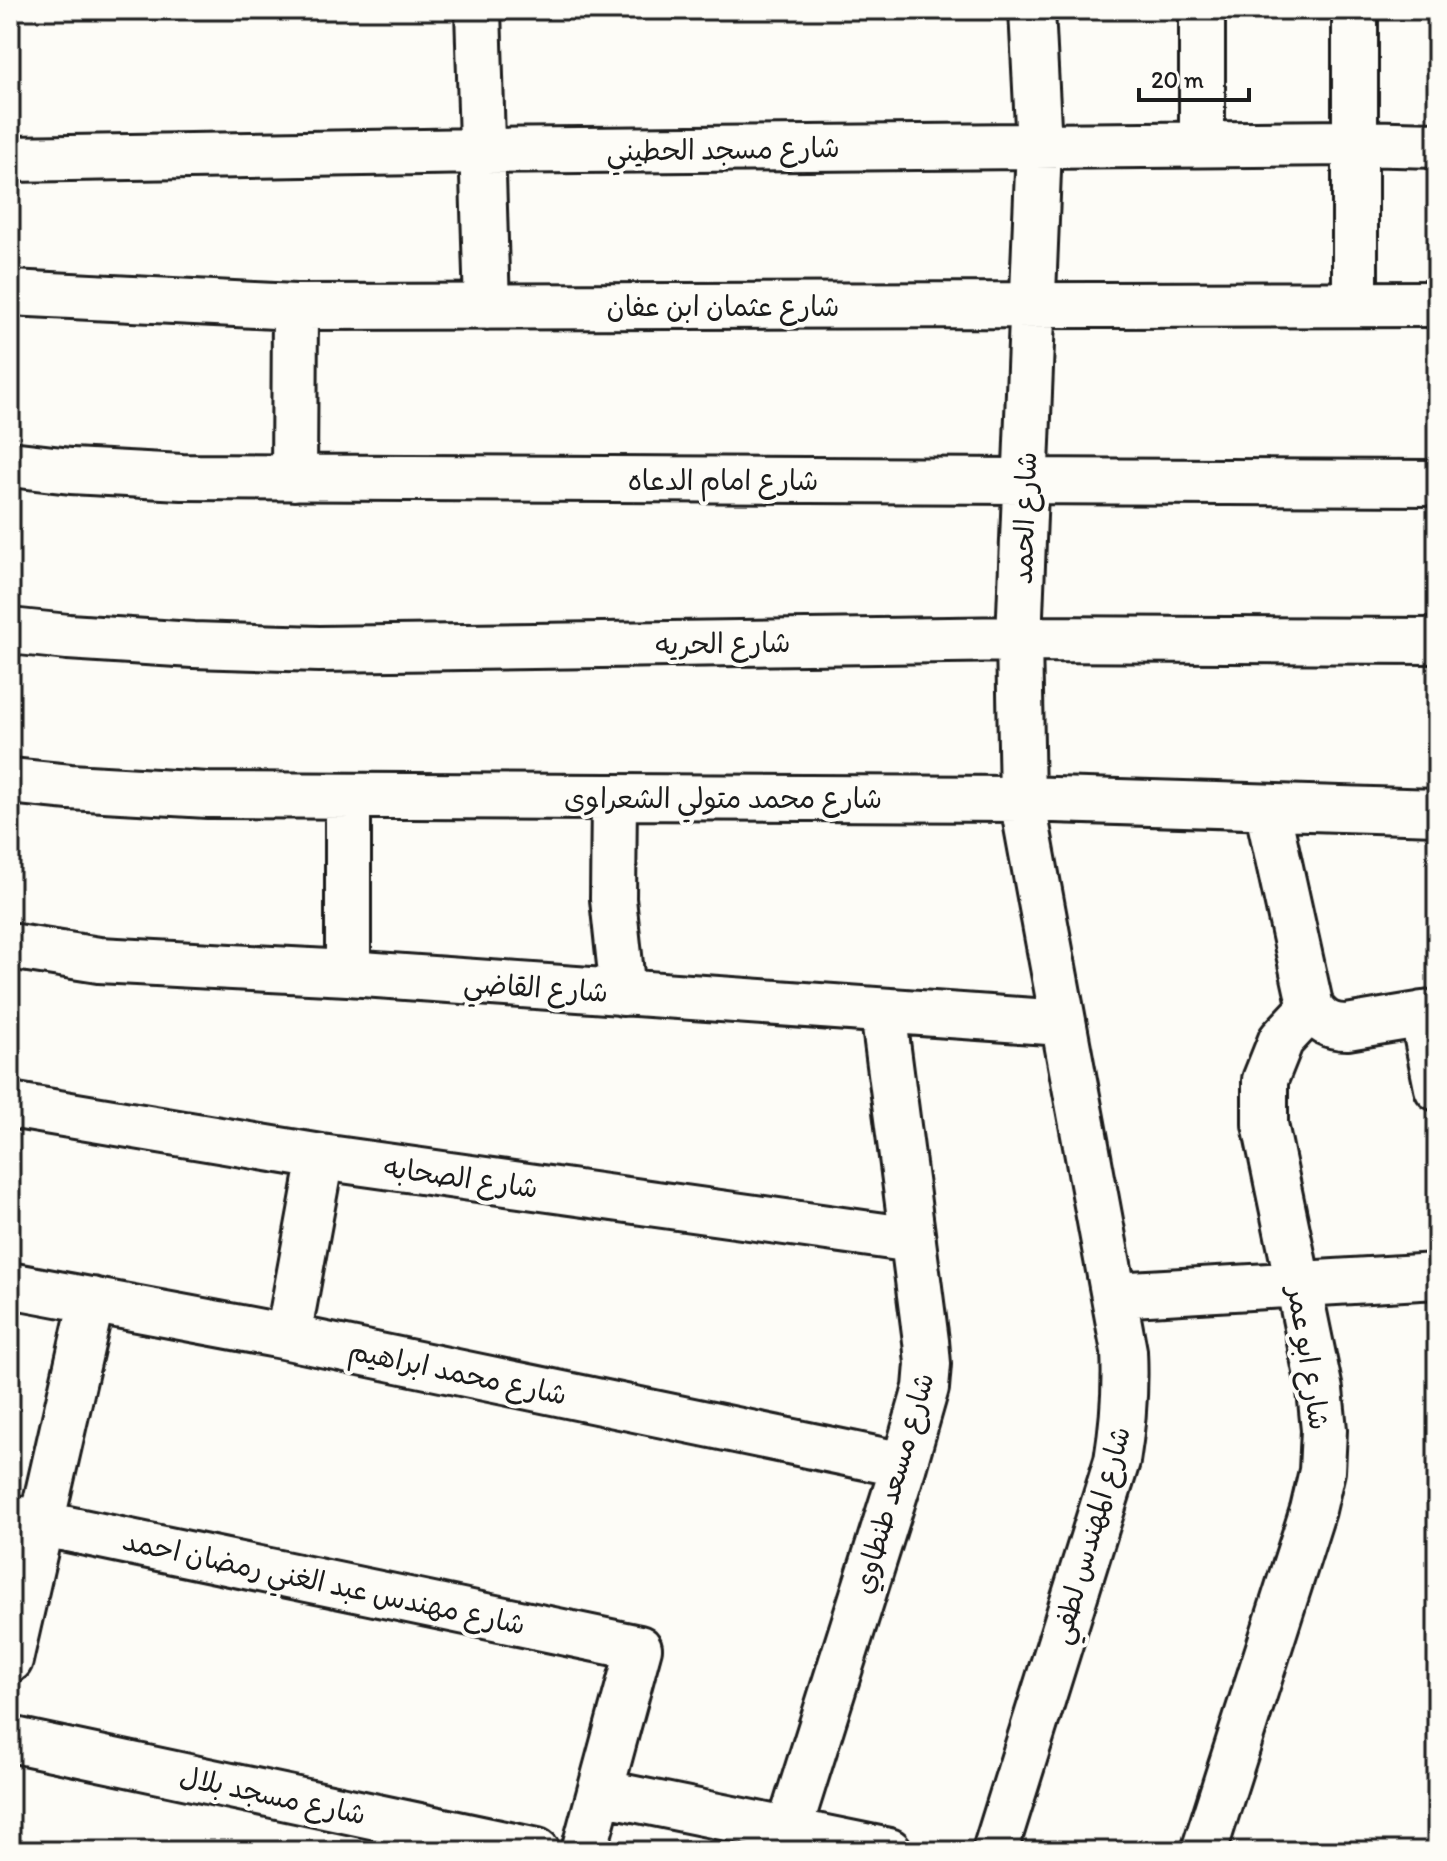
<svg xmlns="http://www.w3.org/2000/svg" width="1447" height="1861" font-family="Itim,'Playpen Sans Arabic',sans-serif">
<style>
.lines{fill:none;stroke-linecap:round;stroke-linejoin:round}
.minor-casing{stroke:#1c1c1c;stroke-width:50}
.minor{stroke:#fdfcf7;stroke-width:44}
.labels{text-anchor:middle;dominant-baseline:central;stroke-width:8;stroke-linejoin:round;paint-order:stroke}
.street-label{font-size:28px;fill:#1c1c1c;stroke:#fdfcf7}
</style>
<rect width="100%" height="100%" fill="#fdfcf7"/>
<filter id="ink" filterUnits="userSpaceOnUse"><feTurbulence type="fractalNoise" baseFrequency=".0125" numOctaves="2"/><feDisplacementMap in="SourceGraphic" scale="16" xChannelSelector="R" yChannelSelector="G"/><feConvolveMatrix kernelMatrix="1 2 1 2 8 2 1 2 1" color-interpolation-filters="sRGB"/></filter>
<g filter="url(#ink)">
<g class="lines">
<!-- minor casing -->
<g class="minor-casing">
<path id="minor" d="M478,10L487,307
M1202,10V144
M1355,10V304
M10,159L482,151L1355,143L1437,145
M10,293L295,307L1437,304
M10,464L71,471L182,477L1437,483
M294,478L295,307
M10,631L68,637L193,645L319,649L1019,639L1437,641
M10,781L70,787L208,795L1022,799L1437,812
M348,797V973
M614,798L613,899L623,993
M1267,808L1311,1008C1321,1022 1330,1027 1347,1027L1437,1012
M10,946L99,960L348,973L1063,1023
M1422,1014L1437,1088
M10,1105L321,1157L913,1240
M10,1285L288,1337L904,1465
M1114,1295L1437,1276
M288,1337L321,1157
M10,1517L639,1648L584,1851
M10,1660L92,1300
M10,1739L537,1851
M600,1792L889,1851
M782,1851L904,1465L926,1388L928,1364L926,1341L883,1011
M995,1851L1117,1461C1123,1424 1126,1389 1124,1351L1022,799L1019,639L1039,146L1032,10
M1204,1851L1313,1510L1322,1471L1324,1430L1320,1390L1265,1124V1080L1281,1040L1311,1008"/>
</g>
<!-- minor -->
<use href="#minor" class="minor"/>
</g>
</g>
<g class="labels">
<!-- street labels -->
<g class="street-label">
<text transform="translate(723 149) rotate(-1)">شارع مسجد الحطيني</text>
<text x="723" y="306">شارع عثمان ابن عفان</text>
<text x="723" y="480">شارع امام الدعاه</text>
<text transform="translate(1024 518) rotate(-88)">شارع الحمد</text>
<text transform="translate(723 643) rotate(-1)">شارع الحريه</text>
<text x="723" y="798">شارع محمد متولي الشعراوى</text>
<text transform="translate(536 987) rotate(4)">شارع القاضي</text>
<text transform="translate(461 1177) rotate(8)">شارع الصحابه</text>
<text transform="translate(1309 1358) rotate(81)">شارع ابو عمر</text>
<text transform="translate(458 1372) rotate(12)">شارع محمد ابراهيم</text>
<text transform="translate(893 1483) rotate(-74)">شارع مسعد طنطاوي</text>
<text transform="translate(1090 1535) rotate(-74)">شارع المهندس لطفي</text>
<text transform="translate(324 1582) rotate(12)">شارع مهندس عبد الغني رمضان احمد</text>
<text transform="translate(273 1795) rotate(12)">شارع مسجد بلال</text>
</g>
</g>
<!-- margin -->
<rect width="1447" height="1861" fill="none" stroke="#fdfcf7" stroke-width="40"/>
<rect x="20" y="20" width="1407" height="1821" fill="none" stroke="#1c1c1c" stroke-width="3" filter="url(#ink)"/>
<!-- scale -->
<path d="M1139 88v12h110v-12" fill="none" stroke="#1c1c1c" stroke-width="4"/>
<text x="1151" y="88" font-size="24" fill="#1c1c1c" stroke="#fdfcf7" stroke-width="6" paint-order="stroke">20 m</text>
</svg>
